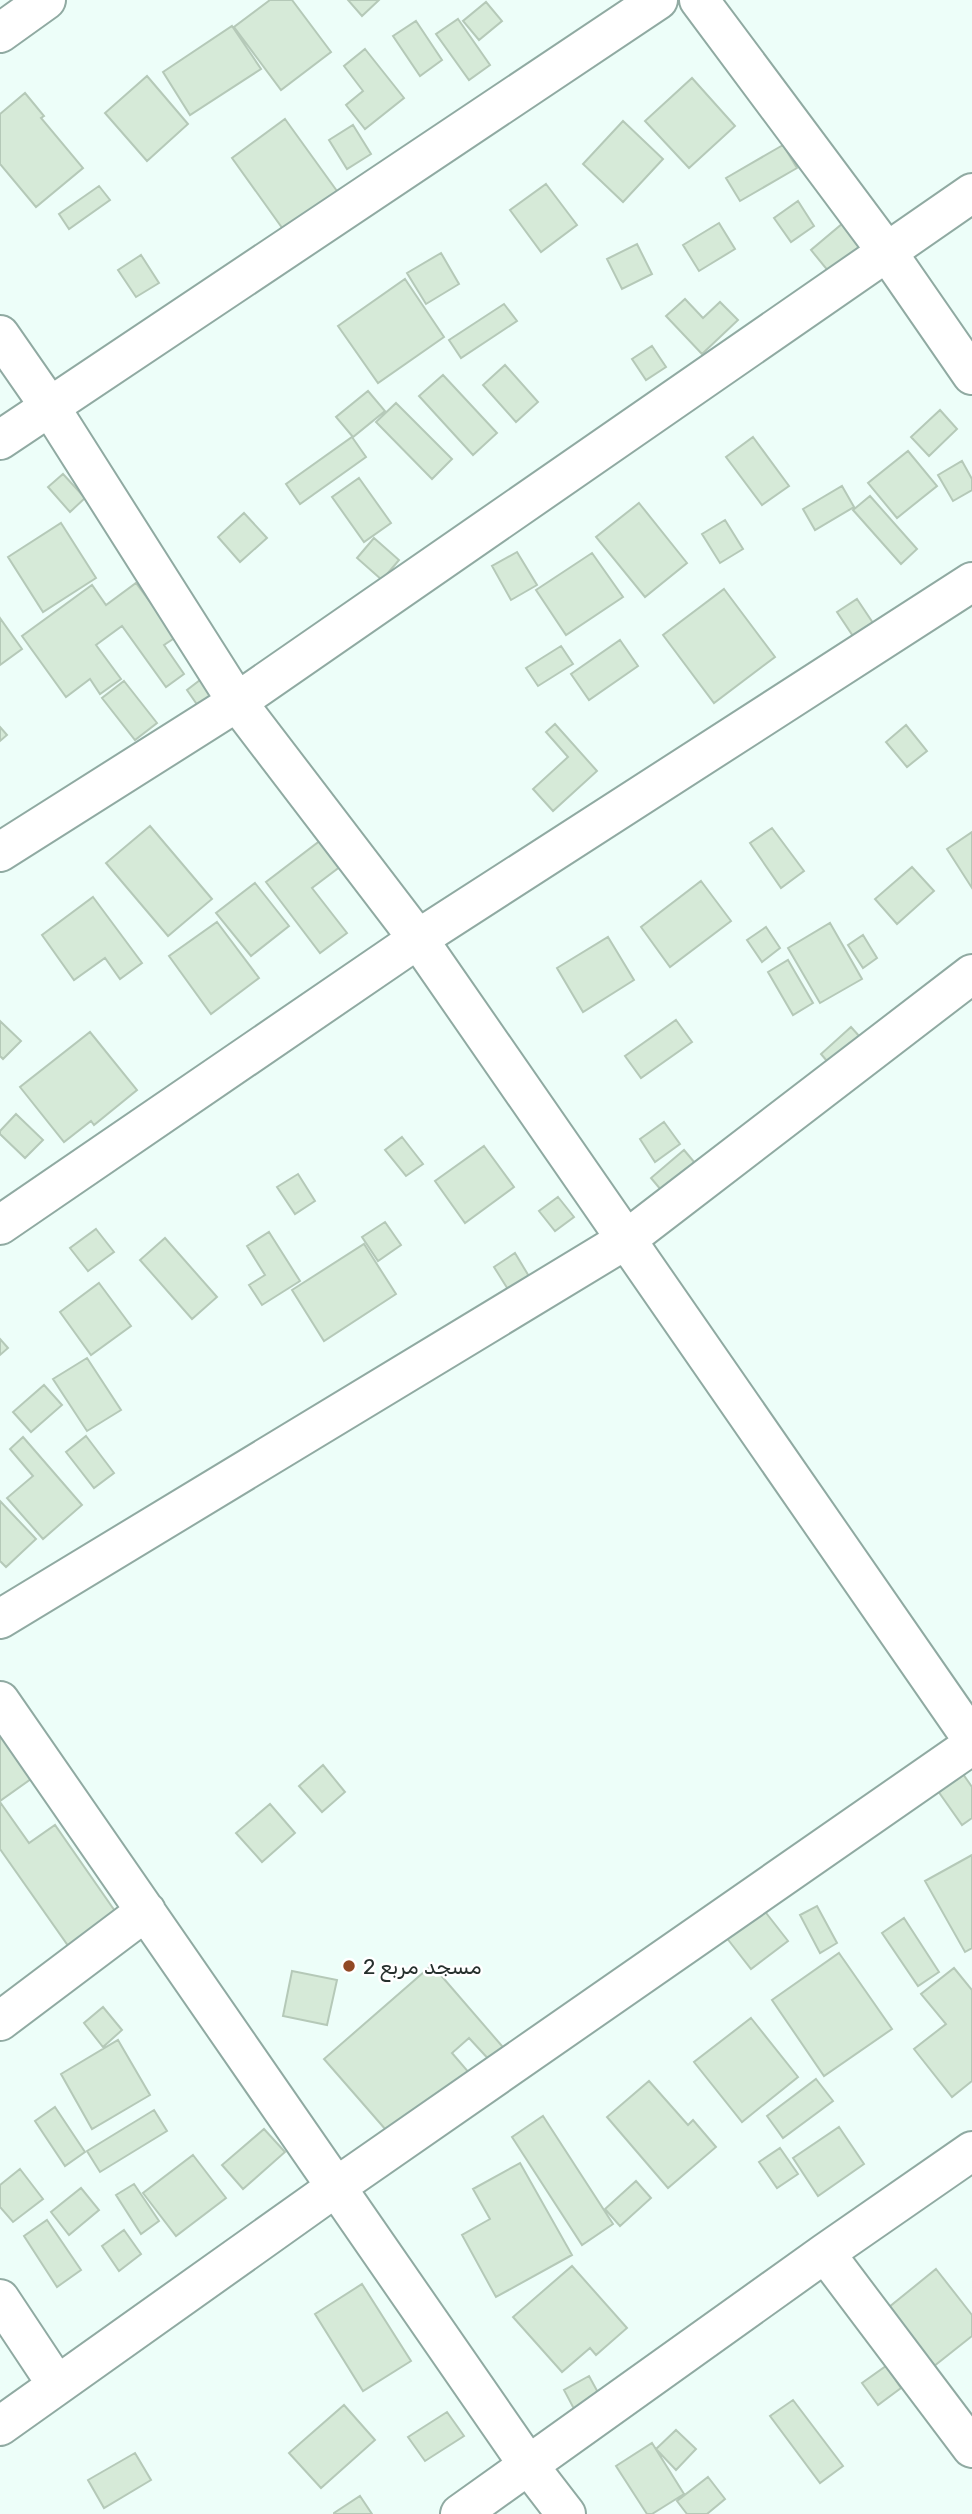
<svg xmlns="http://www.w3.org/2000/svg" width="972" height="2514" font-family="Rubik,'Noto Sans Arabic',sans-serif">
<style>
.building{fill:#d6ead8;stroke:#b5c9b8;stroke-width:2}
.lines{fill:none;stroke-linecap:round;stroke-linejoin:round}
.street-casing{stroke:#90aaa2;stroke-width:42}
.street{stroke:#fff;stroke-width:38}
.poi-dot{fill:#914925;stroke:#fff;stroke-width:2.5}
.labels{text-anchor:middle;dominant-baseline:central;stroke-width:5;stroke-linejoin:round;paint-order:stroke}
.poi-label{font-size:21px;fill:#26302d;stroke:#fff;text-anchor:start}
</style>
<rect width="100%" height="100%" fill="#edfef9"/>
<!-- building -->
<path class="building" d="M270,0H292L331,52L281,90L234,27Z
M348,0H379L362,16Z
M486,2L502,21L479,40L463,21Z
M458,19L490,65L469,80L436,34Z
M416,21L442,60L420,76L393,36Z
M232,26L261,69L190,115L163,72Z
M365,49L404,98L365,129L346,105L363,91L344,66Z
M147,76L188,124L147,161L105,113Z
M692,78L735,126L689,168L645,121Z
M25,93L44,116L41,118L83,168L36,207L0,164V114Z
M285,119L342,198L288,236L232,158Z
M623,121L663,159L623,202L583,164Z
M353,125L371,154L347,169L329,140Z
M783,145L797,168L740,201L726,178Z
M546,184L577,225L541,252L510,210Z
M99,186L110,200L69,229L59,214Z
M798,201L814,226L791,242L774,218Z
M855,213L888,252L843,289L811,250Z
M719,223L735,249L699,271L683,245Z
M637,244L652,274L622,289L607,259Z
M441,253L459,284L426,304L407,273Z
M141,255L159,283L136,297L118,270Z
M405,279L444,337L378,383L338,326Z
M685,299L703,318L720,302L738,320L702,354L666,316Z
M504,304L517,321L461,358L449,340Z
M652,346L666,367L646,380L632,359Z
M505,365L538,402L516,422L483,385Z
M443,375L497,433L473,455L419,396Z
M368,391L385,411L353,437L336,417Z
M396,403L452,459L432,479L376,422Z
M940,410L957,429L929,456L911,437Z
M352,437L366,457L300,504L286,484Z
M753,437L789,486L762,505L726,457Z
M908,451L937,486L897,518L868,483Z
M962,461L972,479V490L953,501L938,475Z
M63,474L85,498L70,512L48,487Z
M359,478L391,523L364,542L332,497Z
M842,486L854,507L815,530L803,509Z
M870,496L917,549L901,564L853,510Z
M639,503L687,563L645,597L596,537Z
M244,513L267,538L240,562L218,537Z
M725,520L743,549L720,563L702,534Z
M61,523L96,578L43,612L8,557Z
M374,538L399,560L382,580L357,558Z
M517,552L537,585L511,600L492,566Z
M592,553L623,597L566,635L536,590Z
M136,583L176,637L164,645L184,674L166,687L122,626L96,645L121,679L100,694L90,679L66,697L22,636L92,585L106,605Z
M724,589L775,657L714,703L663,635Z
M857,599L873,623L853,636L837,612Z
M0,618L22,649L0,665Z
M620,640L638,666L589,700L571,674Z
M561,646L573,664L538,686L526,668Z
M204,677L223,704L205,716L187,690Z
M124,681L157,723L135,740L102,698Z
M555,724L597,771L553,811L533,789L568,757L546,732Z
M906,725L927,751L907,767L886,742Z
M0,727L7,735L0,741Z
M150,826L212,899L168,936L106,863Z
M772,828L804,871L781,888L750,843Z
M972,832V888L947,849Z
M321,840L341,866L312,888L347,933L320,953L266,882Z
M912,867L934,891L897,924L875,899Z
M701,881L731,921L670,967L641,927Z
M255,883L289,926L251,956L216,913Z
M93,897L142,963L120,979L105,958L74,980L42,935Z
M217,922L259,978L211,1014L169,956Z
M830,923L862,979L820,1003L788,948Z
M766,927L780,948L762,962L747,940Z
M863,935L877,958L863,968L848,945Z
M608,937L634,980L583,1012L557,968Z
M788,960L813,1003L793,1015L768,972Z
M676,1020L692,1042L641,1078L625,1056Z
M0,1021L21,1041L3,1059L0,1056Z
M851,1027L869,1047L838,1074L821,1054Z
M90,1032L137,1090L94,1125L91,1121L64,1142L20,1087Z
M16,1114L43,1140L25,1158L0,1134V1131Z
M664,1122L680,1144L655,1162L640,1139Z
M402,1137L423,1164L406,1176L385,1150Z
M484,1146L514,1187L465,1223L435,1181Z
M684,1150L705,1175L672,1203L651,1178Z
M298,1174L315,1201L295,1214L277,1187Z
M558,1197L574,1217L555,1231L539,1211Z
M385,1222L401,1245L378,1261L362,1237Z
M96,1229L114,1252L88,1271L70,1248Z
M269,1232L300,1281L262,1305L249,1285L265,1275L247,1246Z
M165,1238L217,1297L192,1319L140,1260Z
M364,1244L396,1294L324,1341L292,1290Z
M515,1253L530,1278L509,1291L494,1267Z
M99,1283L131,1326L91,1355L60,1312Z
M0,1339L8,1348L0,1355Z
M87,1358L121,1410L87,1431L53,1379Z
M44,1385L62,1405L31,1432L13,1412Z
M86,1436L114,1473L94,1488L66,1452Z
M23,1437L82,1505L43,1539L7,1498L33,1476L10,1449Z
M0,1501L36,1539L6,1567L0,1561Z
M0,1727L38,1774L0,1801Z
M323,1765L345,1792L322,1812L299,1786Z
M963,1774L972,1787V1818L962,1825L938,1791Z
M0,1802L29,1843L55,1825L117,1914L69,1947L0,1849Z
M270,1804L295,1833L262,1862L236,1833Z
M972,1855V1948L965,1952L925,1881Z
M817,1906L837,1943L820,1953L800,1915Z
M763,1909L788,1941L751,1969L726,1937Z
M904,1918L939,1972L918,1986L882,1933Z
M839,1953L892,2029L824,2076L772,2000Z
M432,1965L508,2053L494,2065L469,2038L452,2053L471,2075L393,2138L324,2059Z
M954,1968L972,1990V2081L952,2097L914,2049L946,2024L921,1994Z
M292,1971L337,1980L327,2025L283,2016Z
M103,2007L122,2030L103,2047L84,2023Z
M751,2018L798,2077L742,2122L694,2062Z
M118,2040L150,2095L92,2129L61,2074Z
M816,2079L833,2101L783,2138L767,2116Z
M649,2081L688,2125L693,2120L716,2147L668,2188L607,2117Z
M55,2107L85,2152L65,2166L35,2121Z
M154,2110L167,2131L100,2172L87,2151Z
M543,2116L613,2224L582,2245L512,2137Z
M839,2127L864,2164L818,2196L793,2158Z
M264,2129L285,2152L243,2189L222,2165Z
M780,2148L798,2174L777,2188L759,2162Z
M193,2155L226,2198L176,2236L143,2193Z
M520,2163L572,2255L496,2297L462,2235L490,2219L473,2189Z
M20,2169L43,2199L13,2222L0,2207V2185Z
M636,2181L651,2198L620,2226L605,2209Z
M134,2184L159,2221L141,2234L116,2195Z
M81,2188L99,2210L69,2235L51,2212Z
M47,2220L81,2270L57,2287L24,2236Z
M124,2230L141,2254L119,2271L102,2246Z
M572,2266L627,2328L596,2355L590,2348L562,2372L513,2317Z
M936,2269L972,2315V2336L924,2374L878,2316Z
M362,2284L411,2361L363,2391L315,2314Z
M886,2366L901,2388L878,2405L862,2383Z
M589,2376L607,2409L581,2422L564,2390Z
M793,2400L843,2466L820,2483L770,2416Z
M344,2405L375,2440L321,2488L289,2453Z
M447,2412L464,2436L425,2461L408,2437Z
M676,2430L696,2449L676,2470L656,2449Z
M652,2443L684,2494L652,2514H647L616,2466Z
M135,2453L151,2480L104,2508L88,2480Z
M708,2477L725,2499L707,2514H687L677,2501Z
M360,2496L372,2514H334V2513Z"/>
<g class="lines">
<!-- street casing -->
<g class="street-casing">
<path id="street" d="M699,0L887,252L972,375
M0,33L46,0
M0,335L50,407L237,702L418,939L972,1739
M0,440L658,0
M0,852L237,702L972,193
M0,1225L418,939L972,582
M0,1619L627,1239L972,974
M0,1701L529,2466L566,2514
M0,2021L146,1911
M825,2253L972,2448
M0,2299L57,2385
M0,2426L336,2187L972,1745
M460,2514L825,2253L972,2151"/>
</g>
<!-- street -->
<use href="#street" class="street"/>
</g>
<!-- markers -->
<circle class="poi-dot" cx="349" cy="1966" r="7"/>
<g class="labels">
<!-- poi labels -->
<g class="poi-label">
<text x="363" y="1966">مسجد مربع 2</text>
</g>
</g>
</svg>
